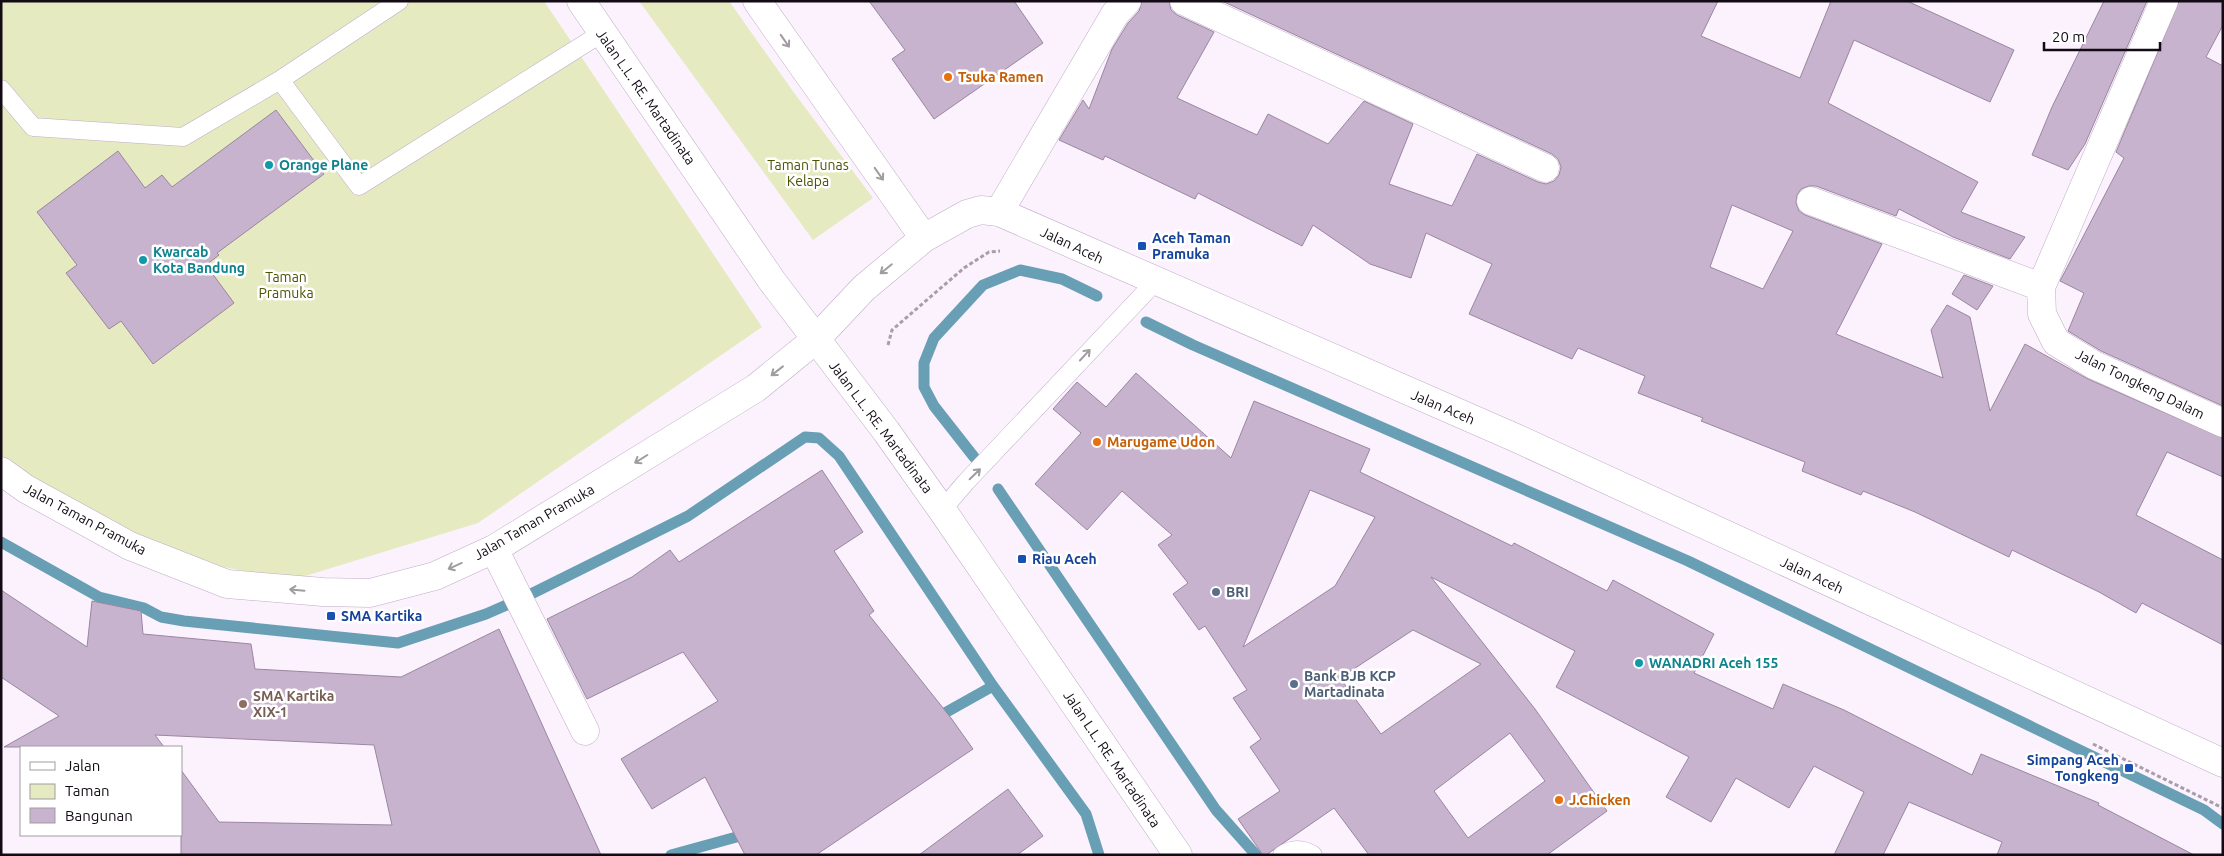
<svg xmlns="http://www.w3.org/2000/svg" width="2224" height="856" font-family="Ubuntu,sans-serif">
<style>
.green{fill:#e5eac1}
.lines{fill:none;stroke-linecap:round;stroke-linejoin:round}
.stream{stroke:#699fb4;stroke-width:11}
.building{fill:#c8b3ce;stroke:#9a86a0;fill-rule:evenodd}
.lane-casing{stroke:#c0abc6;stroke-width:19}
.street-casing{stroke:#c0abc6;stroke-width:29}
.secondary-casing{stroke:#c0abc6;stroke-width:29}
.path{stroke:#a79ea9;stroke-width:3;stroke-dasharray:4 2.5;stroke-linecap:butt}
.lane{stroke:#fff;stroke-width:18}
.street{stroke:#fff;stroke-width:28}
.secondary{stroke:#fff;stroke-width:28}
.oneway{stroke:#a09da1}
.food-dot{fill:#e8710a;stroke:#fff;stroke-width:2}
.culture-dot{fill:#0f9aa8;stroke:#fff;stroke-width:2}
.transit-dot{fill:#1a4fb4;stroke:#fff;stroke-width:2}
.service-dot{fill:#5c6f8a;stroke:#fff;stroke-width:2}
.education-dot{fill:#8d6e63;stroke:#fff;stroke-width:2}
.labels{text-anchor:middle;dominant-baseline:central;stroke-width:5;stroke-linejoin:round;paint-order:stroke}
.food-label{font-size:14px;font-weight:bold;fill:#c56008;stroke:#fff;text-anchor:start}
.street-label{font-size:14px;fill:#120b14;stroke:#fff}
.culture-label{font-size:14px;font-weight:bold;fill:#0d838f;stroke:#fff;text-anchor:start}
.park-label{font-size:14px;fill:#4e5300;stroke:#fff}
.transit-label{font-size:14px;font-weight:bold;fill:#164399;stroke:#fff;text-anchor:start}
.service-label{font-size:14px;font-weight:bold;fill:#4e5e75;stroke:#fff;text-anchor:start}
.education-label{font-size:14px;font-weight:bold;fill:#785e54;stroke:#fff;text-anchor:start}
</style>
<rect width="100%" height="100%" fill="#fbf2fe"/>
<!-- green -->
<path class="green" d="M1,1H544L762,327L478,523L292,580L187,560L1,465Z
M639,1H729L792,90L873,198L813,240Z"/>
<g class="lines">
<!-- stream -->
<path class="stream" d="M1146,322L1193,345L1688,561L2204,810L2223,824
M974,457L934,406L924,387V363L934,338L983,285L1020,270L1062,279L1097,296
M998,489L1216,810L1256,855
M1,542L99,597L144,608L161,617L184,621L398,643L486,614L529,595L688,516L805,437L819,438L839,456L993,686L1086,814L1099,855
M934,719L993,686
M671,855L751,833"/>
</g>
<!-- building -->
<path class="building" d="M869,1H1014L1043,43L934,119L892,59L905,50Z
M1142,1H1169L1171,10L1177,15L1214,32L1177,98L1257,135L1268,114L1328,144L1364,101L1413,124L1389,184L1452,206L1477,154L1538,182L1546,184L1554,181L1559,175L1561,167L1558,159L1552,154L1222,1H1718L1701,36L1800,78L1831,1H1907L2014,50L1990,102L1854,40L1828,103L1978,182L1961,212L2025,237L2010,259L1953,237L1899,209L1896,216L1816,186H1809L1801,189L1797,195L1796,203L1799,211L1805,215L1882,244L1836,334L1943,378L1931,330L1947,305L1970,317L1990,411L2025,344L2088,379L2223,438V477L2167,452L2136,515L2223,560V645L2142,603L2136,613L2099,592L2012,550L2009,557L1915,512L1863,491L1861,495L1802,471L1805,462L1701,421L1703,418L1638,393L1645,376L1578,348L1572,359L1469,314L1492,264L1426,233L1411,278L1370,264L1313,225L1302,246L1198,193L1195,199L1105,156L1103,160L1059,140L1083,100L1089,109L1112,49L1128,23L1139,11ZM1732,205L1793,231L1763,289L1710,267Z
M2104,1H2147L2085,144L2068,170L2032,155L2052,107Z
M2179,1H2223V25L2206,57L2223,66V406L2101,351L2068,331L2084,293L2060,281L2124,158L2116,152Z
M276,110L324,174L217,253L219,255L206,265L234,303L153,364L121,321L109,329L66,273L77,265L37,212L118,151L145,188L162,175L172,187Z
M1964,275L1993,286L1977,310L1952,294Z
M1136,373L1231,458L1254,401L1370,449L1360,472L1512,546L1514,543L1607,591L1613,580L1714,634L1694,673L1773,709L1783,684L1844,710L1972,775L1981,754L2099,803L2098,805L2194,855H1997L2002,842L1909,802L1883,855H1834L1864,792L1814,766L1789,808L1736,778L1711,822L1666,797L1689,757L1556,687L1575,651L1431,577L1535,709L1607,811L1547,855H1369L1334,808L1266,855H1263L1238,819L1280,791L1250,747L1261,739L1233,698L1247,690L1205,626L1199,630L1173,594L1188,583L1158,545L1172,535L1122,491L1087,530L1035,484L1081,433L1053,409L1077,382L1106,407ZM1310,490L1375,517L1335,586L1243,647ZM1413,630L1481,664L1381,734L1340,678ZM1510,733L1545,781L1468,838L1434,791Z
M822,470L863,532L834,551L874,611L869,615L951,718L973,749L816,855H745L705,777L652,809L621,759L718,701L683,652L587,699L547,619L632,577L670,550L679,562Z
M1,590L87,647L92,601L141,611L143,634L251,644L255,669L401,677L499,629L601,855H181V770L219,822L392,825L374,745L155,735L164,747H4L59,716L1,677Z
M1008,789L1043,836L1017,855H919Z"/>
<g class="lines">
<!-- lane casing -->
<g class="lane-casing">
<path id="lane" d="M280,80L359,186L602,33
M1,89L33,127L183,137L280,80L399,1
M942,510L966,482L1155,282
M1282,855C1293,848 1302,848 1313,855"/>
</g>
<!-- street casing -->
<g class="street-casing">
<path id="street" d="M1184,1L1545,168
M2164,1L2041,287L2042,314L2056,342L2094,365L2223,423
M1811,201L2041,287
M999,212L1115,14L1127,1
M494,549L585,731"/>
</g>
<!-- secondary casing -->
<g class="secondary-casing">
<path id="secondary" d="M581,1L772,281L886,431L942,510L1178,855
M757,1L924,238
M1,471L26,489L130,546L227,584L323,592L370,593L435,576L494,549L756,388L815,340L864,288L924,238L967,214L981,210L999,212L1516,438L2223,763"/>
</g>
<!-- path -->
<path class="path" d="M888,345L892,330L964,268L989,252L1000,251
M2093,744L2223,808"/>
<!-- lane -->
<use href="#lane" class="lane"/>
<!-- street -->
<use href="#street" class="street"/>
<!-- secondary -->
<use href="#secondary" class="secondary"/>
</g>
<!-- one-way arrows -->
<defs><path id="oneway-shaft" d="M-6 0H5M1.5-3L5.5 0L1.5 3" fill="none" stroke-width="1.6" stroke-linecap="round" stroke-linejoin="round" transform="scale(1.25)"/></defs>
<g class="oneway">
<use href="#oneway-shaft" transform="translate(785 41) rotate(55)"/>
<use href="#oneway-shaft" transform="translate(879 174) rotate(55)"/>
<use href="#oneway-shaft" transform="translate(886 269) rotate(141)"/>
<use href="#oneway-shaft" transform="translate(1085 355) rotate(-47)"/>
<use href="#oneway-shaft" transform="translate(777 371) rotate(142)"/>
<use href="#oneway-shaft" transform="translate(641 459) rotate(148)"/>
<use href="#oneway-shaft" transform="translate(975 474) rotate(-44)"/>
<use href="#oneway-shaft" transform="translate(455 566) rotate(156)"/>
<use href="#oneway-shaft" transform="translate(297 590) rotate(-175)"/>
</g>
<!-- markers -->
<g class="food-dot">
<circle cx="948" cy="77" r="5"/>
<circle cx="1097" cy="442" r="5"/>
<circle cx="1559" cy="800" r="5"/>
</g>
<g class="culture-dot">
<circle cx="269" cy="165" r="5"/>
<circle cx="143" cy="260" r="5"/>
<circle cx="1639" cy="663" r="5"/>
</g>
<g class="transit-dot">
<rect x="1137" y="241" width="10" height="10" rx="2.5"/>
<rect x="1017" y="554" width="10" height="10" rx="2.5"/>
<rect x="326" y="611" width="10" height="10" rx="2.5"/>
<rect x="2124" y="763" width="10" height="10" rx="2.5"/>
</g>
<g class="service-dot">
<circle cx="1216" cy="592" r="5"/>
<circle cx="1294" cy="684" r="5"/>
</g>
<circle class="education-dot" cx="243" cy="704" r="5"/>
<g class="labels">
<!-- food labels -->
<g class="food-label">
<text x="958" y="77">Tsuka Ramen</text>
<text x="1107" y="442">Marugame Udon</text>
<text x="1569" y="800">J.Chicken</text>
</g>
<!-- street labels -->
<g class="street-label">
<text transform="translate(646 97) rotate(55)">Jalan L.L. RE. Martadinata</text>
<text transform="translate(1072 245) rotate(25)">Jalan Aceh</text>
<text transform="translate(2140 384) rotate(26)">Jalan Tongkeng Dalam</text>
<text transform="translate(1443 407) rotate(23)">Jalan Aceh</text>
<text transform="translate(881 427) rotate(53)">Jalan L.L. RE. Martadinata</text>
<text transform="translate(85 519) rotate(28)">Jalan Taman Pramuka</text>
<text transform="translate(534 522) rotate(-30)">Jalan Taman Pramuka</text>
<text transform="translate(1812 575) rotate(25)">Jalan Aceh</text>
<text transform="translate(1112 759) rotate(56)">Jalan L.L. RE. Martadinata</text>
</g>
<!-- culture labels -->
<g class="culture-label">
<text x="279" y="165">Orange Plane</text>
<text x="153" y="252">Kwarcab<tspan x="153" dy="16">Kota Bandung</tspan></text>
<text x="1649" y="663">WANADRI Aceh 155</text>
</g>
<!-- park labels -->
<g class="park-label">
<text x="808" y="165">Taman Tunas<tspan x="808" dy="16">Kelapa</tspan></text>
<text x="286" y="277">Taman<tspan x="286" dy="16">Pramuka</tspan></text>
</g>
<!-- transit labels -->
<g class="transit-label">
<text x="1152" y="238">Aceh Taman<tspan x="1152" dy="16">Pramuka</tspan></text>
<text x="1032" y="559">Riau Aceh</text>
<text x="341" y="616">SMA Kartika</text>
<text x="2119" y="760" text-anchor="end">Simpang Aceh<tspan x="2119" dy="16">Tongkeng</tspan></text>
</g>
<!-- service labels -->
<g class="service-label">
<text x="1226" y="592">BRI</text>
<text x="1304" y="676">Bank BJB KCP<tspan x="1304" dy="16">Martadinata</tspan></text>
</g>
<!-- education labels -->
<g class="education-label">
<text x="253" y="696">SMA Kartika<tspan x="253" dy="16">XIX-1</tspan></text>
</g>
</g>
<!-- border -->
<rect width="2224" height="856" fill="none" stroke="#120b14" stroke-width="5"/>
<!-- legend -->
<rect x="20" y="746" width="162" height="90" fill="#ffffff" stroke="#a09da1"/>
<rect x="30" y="762" width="25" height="8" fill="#ffffff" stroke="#a09da1"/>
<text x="65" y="771" font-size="15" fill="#120b14">Jalan</text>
<rect x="30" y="784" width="25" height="15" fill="#e5eac1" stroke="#a09da1"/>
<text x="65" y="796" font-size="15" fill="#120b14">Taman</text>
<rect x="30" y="808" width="25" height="15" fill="#c8b3ce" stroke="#a09da1"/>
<text x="65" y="821" font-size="15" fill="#120b14">Bangunan</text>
<!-- scale -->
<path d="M2044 42v8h116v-8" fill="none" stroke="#120b14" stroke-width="2.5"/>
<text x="2052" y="42" font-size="15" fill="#120b14" stroke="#ffffff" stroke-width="4" paint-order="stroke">20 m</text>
</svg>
